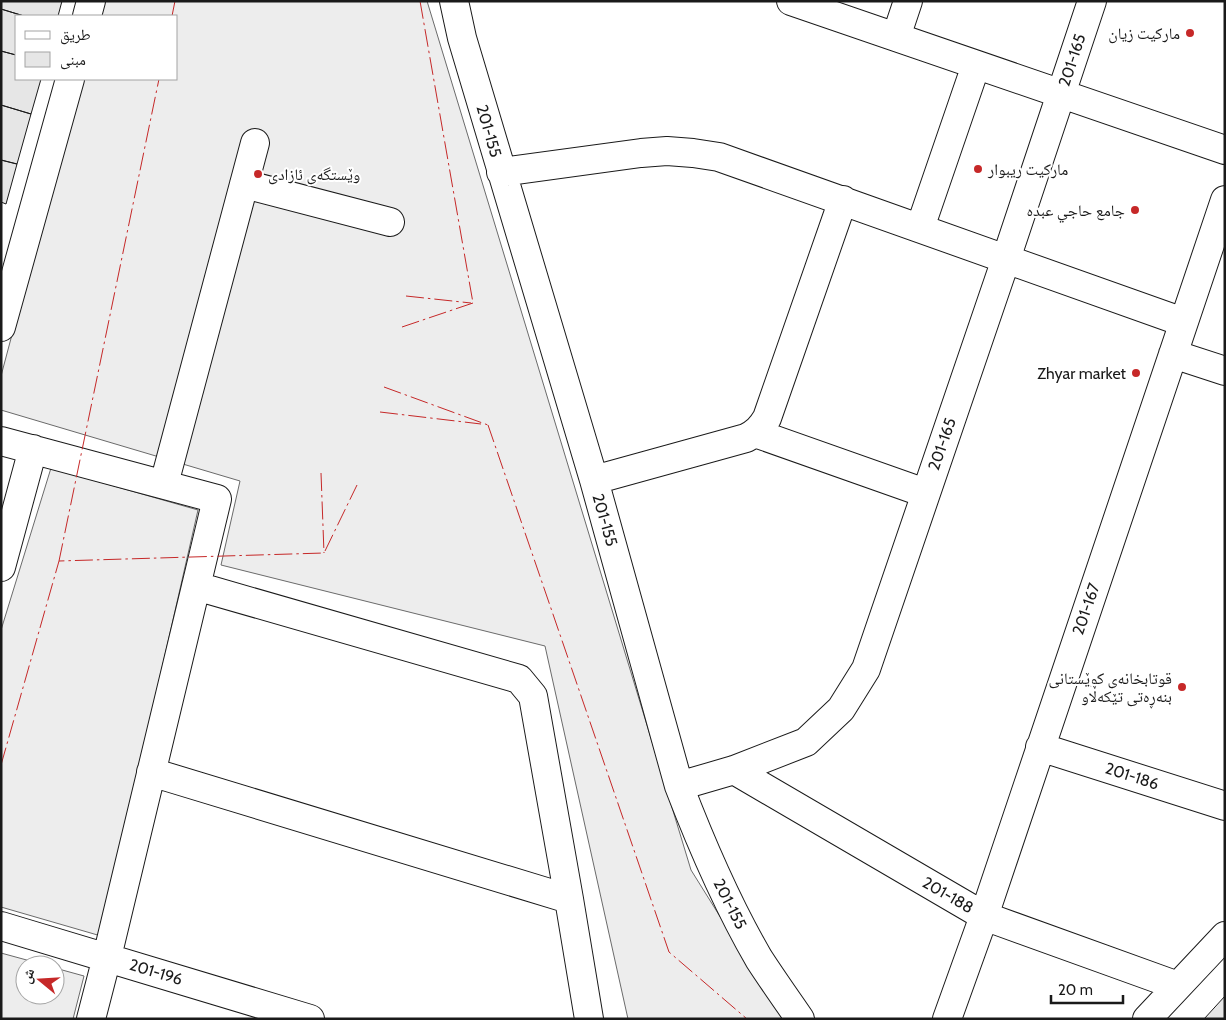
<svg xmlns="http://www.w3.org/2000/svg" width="1226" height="1020" font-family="Cabin,'Noto Naskh Arabic',sans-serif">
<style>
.built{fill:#ededed;stroke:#6a6a6a}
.building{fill:#e6e6e6;stroke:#1a1a1a}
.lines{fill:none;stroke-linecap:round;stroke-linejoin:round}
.minor-casing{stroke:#1a1a1a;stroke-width:30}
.minor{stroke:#fff;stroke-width:28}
.power{stroke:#c62828;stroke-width:1;stroke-dasharray:18 4 2.5 4;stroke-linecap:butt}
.poi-dot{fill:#c62828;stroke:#fff;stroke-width:2}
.labels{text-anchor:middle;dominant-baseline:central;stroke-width:4;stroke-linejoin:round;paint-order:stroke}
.poi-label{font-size:16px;fill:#1a1a1a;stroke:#fff;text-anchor:end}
.street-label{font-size:16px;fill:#1a1a1a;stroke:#fff}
</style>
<rect width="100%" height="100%" fill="#fff"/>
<!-- built -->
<path class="built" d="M100,1H427L691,870L784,1019H628L545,646L221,565L240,481L1,410V376L80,79H176V16H96Z
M51,468L198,510L101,936L1,907V630Z
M1,953L45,965H25V995H55V968L84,976L73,1019H1Z"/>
<!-- building -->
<path class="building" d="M1,1H62L58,16H24L1,9Z
M1,9L24,16H16V55L1,51Z
M1,51L16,55V79H41L31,114L1,105Z
M1,105L31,114L17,164L1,160Z
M1,160L17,164L6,204L1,202Z
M1225,996V1019H1204Z"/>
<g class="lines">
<!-- minor casing -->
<g class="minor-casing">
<path id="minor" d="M454,1L462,38L594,480L679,786C702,846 727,904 759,959C772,979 786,999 800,1019
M791,1L1225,150
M87,16L91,1
M896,37L908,1
M501,172L641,153L667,151L693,153L719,157L1183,322
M244,184L390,222
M920,228L976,65
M1,327L70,79
M1173,354L1225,371
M755,433L925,493
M1,441L217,499L107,957L91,1019
M594,480L746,438C756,433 761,428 767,418L843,200
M164,484L255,143
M1,567L33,449
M196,586L519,679L533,696L569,899L589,1019
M1040,747L1225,806
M734,770L984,916L1178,986
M151,772L569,899
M679,786L734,770L806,742L841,709L866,669L1006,259L1092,1
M1,926L310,1019
M947,1019L984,916L1225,200
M1147,1019L1225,936"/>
</g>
<!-- minor -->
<use href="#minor" class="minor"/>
<!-- power -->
<path class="power" d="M420,1L473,303
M172,16L175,1
M406,296L471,303
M402,327L473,303
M384,387L488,425
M380,412L481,424
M488,425L669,952L747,1019
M321,473L324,553
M325,551L357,485
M59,561L159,79
M1,765L59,561L324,553"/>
</g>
<!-- markers -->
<g class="poi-dot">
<circle cx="1190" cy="33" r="5"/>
<circle cx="978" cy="169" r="5"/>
<circle cx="258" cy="174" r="5"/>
<circle cx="1135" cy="210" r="5"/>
<circle cx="1136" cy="373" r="5"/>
<circle cx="1182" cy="687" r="5"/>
</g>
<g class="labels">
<!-- poi labels -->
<g class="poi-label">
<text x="1180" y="33">ماركيت زيان</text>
<text x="988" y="169" text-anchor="start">ماركيت ريبوار</text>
<text x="268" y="174" text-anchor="start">وێستگەی ئازادی</text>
<text x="1125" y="210">جامع حاجي عبده</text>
<text x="1126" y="373">Zhyar market</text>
<text x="1172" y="678">قوتابخانەی کوێستانی<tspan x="1172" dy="18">بنەڕەتی تێکەڵاو</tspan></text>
</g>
<!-- street labels -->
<g class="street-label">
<text transform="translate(1072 60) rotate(-72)">201-165</text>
<text transform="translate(489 131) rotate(74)">201-155</text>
<text transform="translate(942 444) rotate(-71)">201-165</text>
<text transform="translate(605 520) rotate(74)">201-155</text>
<text transform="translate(1086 609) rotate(-71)">201-167</text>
<text transform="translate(1132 776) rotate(18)">201-186</text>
<text transform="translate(948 895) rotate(30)">201-188</text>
<text transform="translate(730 904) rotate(63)">201-155</text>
<text transform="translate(156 972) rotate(17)">201-196</text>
</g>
</g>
<!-- border -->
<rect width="1226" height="1020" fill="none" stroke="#1a1a1a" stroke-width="5"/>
<!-- legend -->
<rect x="15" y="15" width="162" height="65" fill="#ffffff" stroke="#a3a3a3"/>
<rect x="25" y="31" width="25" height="8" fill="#ffffff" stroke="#a3a3a3"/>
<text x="60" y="40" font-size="15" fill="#1a1a1a">طريق</text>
<rect x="25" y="52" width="25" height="15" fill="#e6e6e6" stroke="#a3a3a3"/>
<text x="60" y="65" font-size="15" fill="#1a1a1a">مبنى</text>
<!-- north arrow -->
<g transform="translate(40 980) rotate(288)"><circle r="24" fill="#ffffff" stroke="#a3a3a3"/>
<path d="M0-4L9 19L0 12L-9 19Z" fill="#c62828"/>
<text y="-8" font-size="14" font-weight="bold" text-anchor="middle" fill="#1a1a1a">ش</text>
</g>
<!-- scale -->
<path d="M1051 995v8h72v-8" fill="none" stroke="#1a1a1a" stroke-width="2.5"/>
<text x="1058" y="995" font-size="15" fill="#1a1a1a" stroke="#ffffff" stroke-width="4" paint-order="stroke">20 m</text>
</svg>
